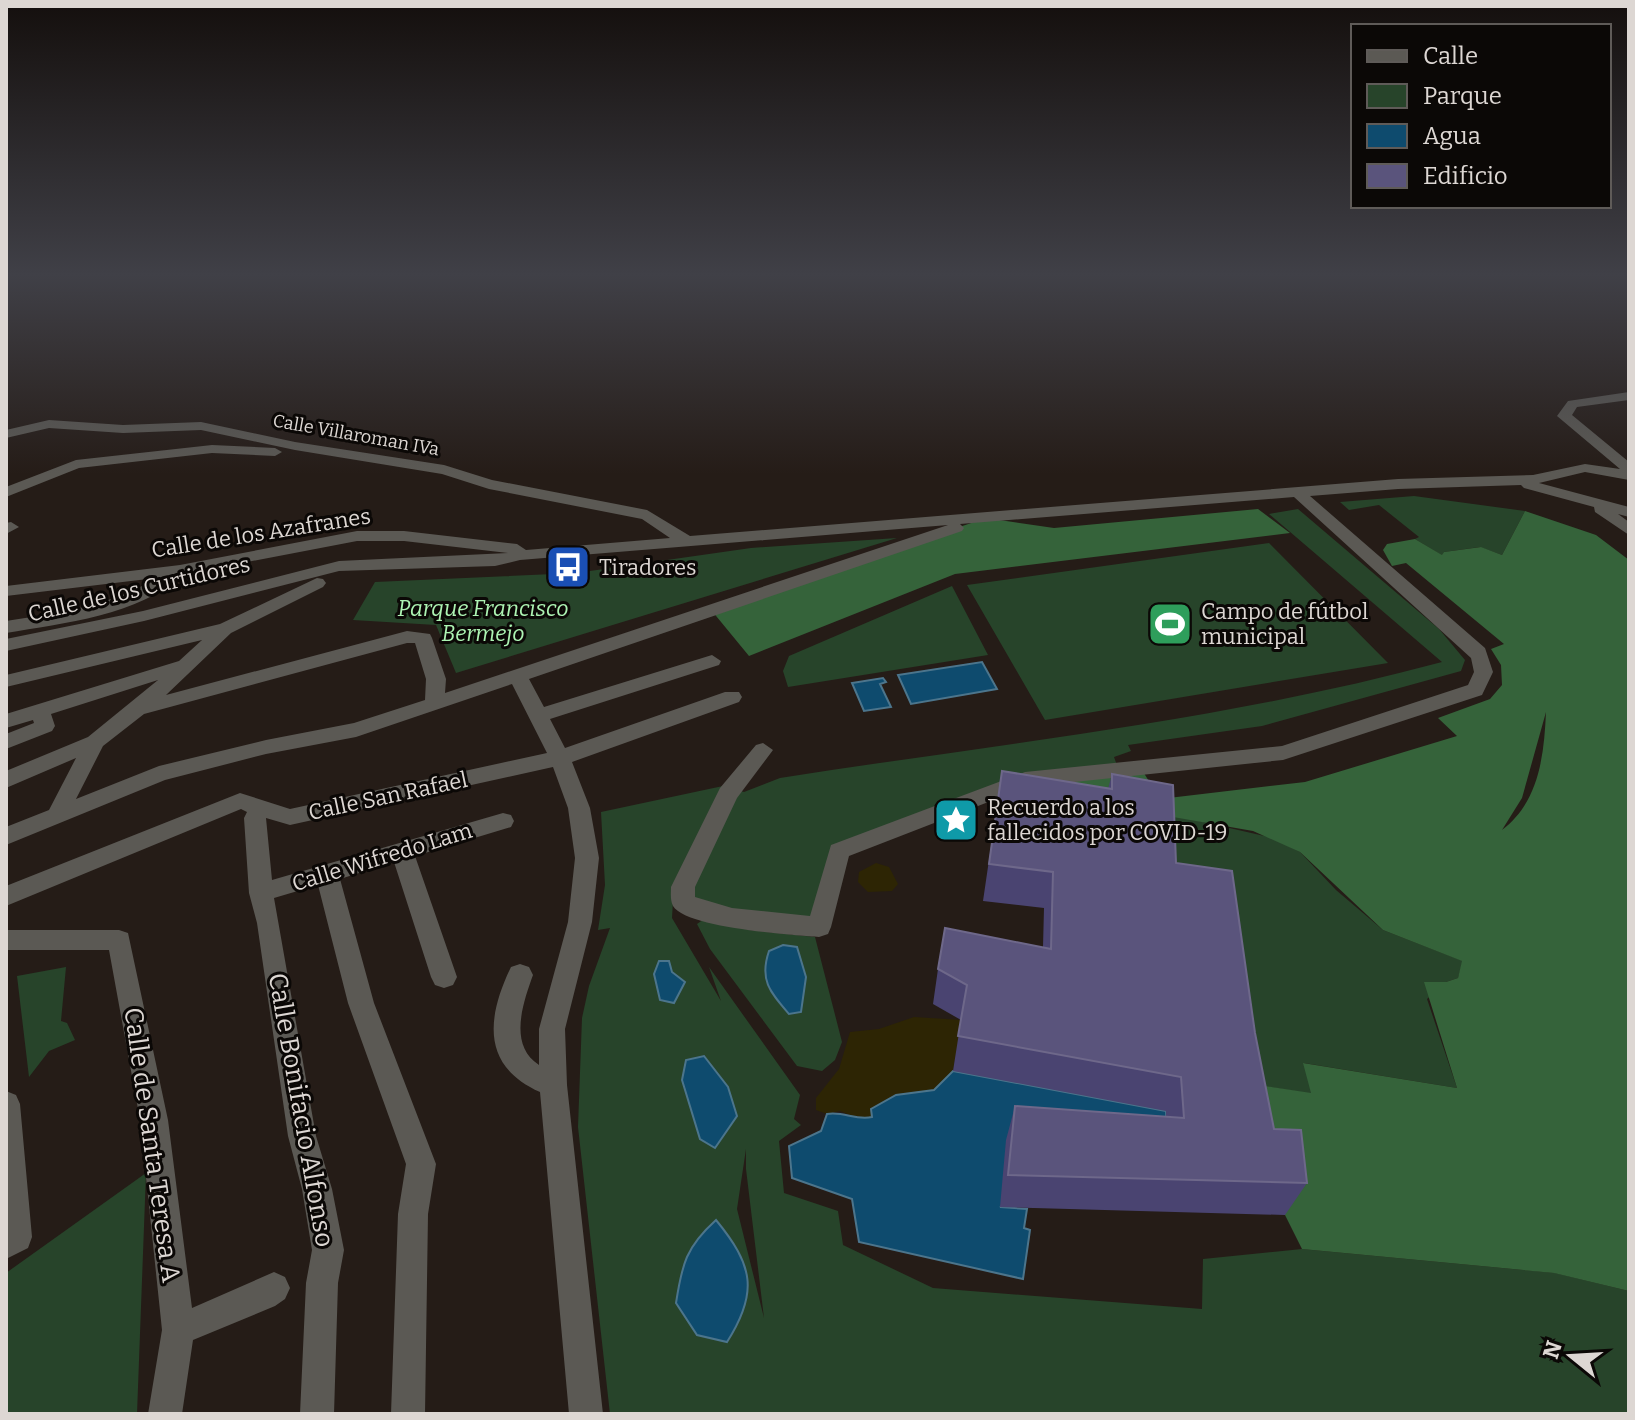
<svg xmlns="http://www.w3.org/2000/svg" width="1635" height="1420" font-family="Bitter,serif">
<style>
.green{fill:#27442a;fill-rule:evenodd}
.forest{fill:#35633a;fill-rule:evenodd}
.sand{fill:#2d2504}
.water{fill:#0e4b6e;stroke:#4c758c;stroke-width:2}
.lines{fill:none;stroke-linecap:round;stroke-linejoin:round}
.minor{fill:#5b5954;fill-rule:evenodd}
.wall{fill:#4a4471}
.building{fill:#5a547c;stroke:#6e688a;stroke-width:2}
.labels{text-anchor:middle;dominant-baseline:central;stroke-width:6;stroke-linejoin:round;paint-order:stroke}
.far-street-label{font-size:18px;fill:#ddd7d3;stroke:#0b0806}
.street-label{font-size:22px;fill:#ddd7d3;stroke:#0b0806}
.poi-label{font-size:22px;fill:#ddd7d3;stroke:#0b0806;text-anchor:start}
.park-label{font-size:22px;font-style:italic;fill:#adf4b3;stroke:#0b0806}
.near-street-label{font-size:26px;fill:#ddd7d3;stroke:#0b0806}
</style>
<rect width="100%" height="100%" fill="#251c17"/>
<!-- green -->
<path class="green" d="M1414,496L1525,511L1502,555L1480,547L1444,552L1443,556L1415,539L1419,537L1379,505L1349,510L1340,502Z
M1298,509L1439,629L1465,660L1461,671L1262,726L1128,745L1131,751L1114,757L1118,768L1025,780L840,851L819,927L695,908L674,883L672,918L721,1001L709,967L800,1095L794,1119L801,1125L779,1141L784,1193L838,1211L843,1245L933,1288L1202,1309L1203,1259L1302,1249L1555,1273L1629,1291V1414H610L578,1127L582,1018L589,986L610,928L598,930L605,885L601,812L723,786L744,792L780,778C1002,743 1224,721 1442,662L1269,514ZM746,1149V1169L764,1318L737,1209Z
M897,538L456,673L436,625L353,620L375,582L576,573L751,548Z
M1269,543L1388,663L1045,720L967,585Z
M952,586L988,655L788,687L783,671L789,656Z
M1177,816L1273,838L1300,852L1336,890L1383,930L1463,961L1458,978L1446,982L1427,999L1457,1088L1304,1063L1312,1094L1240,1082L1163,899L1161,822Z
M707,917L749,930L815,937L842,1042L835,1060L822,1071L797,1066L710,949L697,924Z
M66,967L61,1021L67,1023L75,1040L49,1051L29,1077L17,976Z
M146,1173L137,1414H6V1273Z"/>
<!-- forest -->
<path class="forest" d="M1258,509L1290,533L955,574L749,656L712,611L986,518L1054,528Z
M1525,511L1596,535L1629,560V1291L1554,1273L1302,1249L1285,1215L1280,1164L1240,1082L1311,1093L1303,1063L1457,1088L1424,982H1446L1458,978L1462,961L1383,930L1300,852L1253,831L1116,807L1025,780L1142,770L1160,799L1305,782L1457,736L1438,718L1490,699L1502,685L1501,665L1491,649L1504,644L1406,563L1392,566L1383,550L1387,544L1415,539L1442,555L1444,552L1481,547L1502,555ZM1546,712C1544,756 1539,802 1502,830L1522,798Z"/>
<!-- sand -->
<path class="sand" d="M876,863L889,867L898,884L892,891L868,892L858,882L859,872Z
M914,1017L962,1020L953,1071L934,1090L896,1095L872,1117L863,1120L840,1111L827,1114L816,1110V1098L839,1069L850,1032L879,1029Z"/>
<!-- water -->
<path class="water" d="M982,662L997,689L911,704L898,675Z
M883,678L886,682L880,684L891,707L864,711L852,683Z
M783,945L797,947L806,977L801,1012L789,1014C770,992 759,980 769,951Z
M659,961H669L672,972L685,982L674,1003L660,1000L654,974Z
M704,1056L728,1087L737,1116L715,1148L700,1139L682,1080L686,1060Z
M953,1071L1166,1111L1168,1152L1000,1207L1027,1209L1024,1228L1030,1230L1023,1279L859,1242L852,1199L792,1178L789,1146L821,1131L827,1114C844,1111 856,1121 872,1117L871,1109L896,1095L934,1090Z
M716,1220C753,1265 759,1292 727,1342L697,1335L676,1303C682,1264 686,1247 716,1220Z"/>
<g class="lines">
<!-- minor -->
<path class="minor" d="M1629,392V400L1577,407L1572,415L1629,462V480L1585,472L1539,483L1629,507V517L1618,514L1629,522V535L1595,512L1594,507L1524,488L1521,485L1398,489L1310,496L1485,648L1493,672L1482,695L1283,760L1027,787L849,856L831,927L828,934L819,937C793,935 686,928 673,906C670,900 671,893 671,887L720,788L756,745L763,743L773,750L737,798L695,887V897L732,908L810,916L831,845L1025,772L1282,746L1468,685L1474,672L1471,658L1294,497L960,524L964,528L962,531L529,679L544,707L712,655L721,661L719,665L550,719L565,748L725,692H739L742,697L739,702L572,762L590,808L599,858L592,922L565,1029L567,1085L603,1414H569L540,1092C482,1066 486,1019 511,967L520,964L529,967L533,975C523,1003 508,1045 539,1065V1029L568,922L575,858L568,808L553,767L290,825L266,818L272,880L503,813L511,815L514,821L511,827L415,856L457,977L453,985L444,988L435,985L431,977L394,862L340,879L374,1003L436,1164L428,1214L425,1414H391L398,1214L406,1164L348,1003L318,885L274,898L316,1136L332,1189L344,1250L338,1283L334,1414H300L306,1283L312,1250L302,1189L288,1136L257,923L249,893L244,818L247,812L241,809L6,906V886L240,793L290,809L547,753L512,684L356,737L266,754L165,780L6,845V827L49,810L76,758L6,788V771L88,737L158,680L51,714L55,726L52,731L6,749V734L34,723L33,720L6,728V714L179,661L202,640L6,687V675L220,624L317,578L323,579L326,583L323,587L231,633L166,695L407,631L430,634L432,638L446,679L445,693L948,525L520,560L495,566L339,571L144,621L6,651V639L143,611L339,561L508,553L404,541H357L184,574C138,616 64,623 6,633V621C57,613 112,606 156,578L6,596V586L180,565L357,531H404L517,544L526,550L670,538L642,519L489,489L442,474L295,450L201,430L123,433L49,428L6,438V430L49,420L123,425L201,422L295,442L444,465L492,480L647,510L690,536L1398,479L1533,475L1585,464L1620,469L1557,416L1568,401ZM407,643H415L426,679L425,700L354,723L266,740L159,766L76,799L103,746L144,714Z
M212,445L275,448L282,452L275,456L212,453L79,468L6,497V487L76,460Z
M11,522L19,527L6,534V523Z
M6,930H119L128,933L168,1120L192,1308L274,1272L285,1277L290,1288L285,1299L275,1306L193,1340L182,1414H148L162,1330L140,1120L109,950H6Z
M6,1091L16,1095L20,1104L32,1237L28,1248L6,1259Z"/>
</g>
<!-- wall -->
<path class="wall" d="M1002,771L1108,789L1112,774L1176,863L1255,1033L1274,1129L1307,1183L1285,1215L1000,1207L1006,1140L1015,1106L1166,1117V1111L953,1071L961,1020L933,1004L938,969L1043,947L1044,908L983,901Z"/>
<!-- building -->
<path class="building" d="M1002,771L1112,789V774L1173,785L1176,863L1232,871L1255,1033L1274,1129L1301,1130L1307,1183L1008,1175L1015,1106L1184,1118L1181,1077L958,1036L967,985L938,969L945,928L1051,949L1053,872L989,864Z"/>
<!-- sky -->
<linearGradient id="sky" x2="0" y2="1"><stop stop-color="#140f0d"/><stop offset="0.58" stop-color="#404047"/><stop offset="1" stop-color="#404047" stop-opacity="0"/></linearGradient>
<rect width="1635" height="474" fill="url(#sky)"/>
<!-- icons -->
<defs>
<g id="bus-square" transform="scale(2.3)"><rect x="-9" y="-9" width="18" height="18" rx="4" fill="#1a4fb4" stroke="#0b0806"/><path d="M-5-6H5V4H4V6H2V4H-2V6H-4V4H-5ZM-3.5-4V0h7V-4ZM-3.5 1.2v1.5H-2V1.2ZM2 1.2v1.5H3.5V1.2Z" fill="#fff"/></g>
<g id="stadium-square" transform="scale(2.3)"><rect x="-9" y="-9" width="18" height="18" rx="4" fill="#2e9e5b" stroke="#0b0806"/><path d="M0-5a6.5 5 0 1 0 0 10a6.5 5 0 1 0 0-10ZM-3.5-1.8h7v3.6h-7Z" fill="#fff"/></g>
<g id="sight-square" transform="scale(2.3)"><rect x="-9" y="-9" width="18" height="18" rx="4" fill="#0f9aa8" stroke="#0b0806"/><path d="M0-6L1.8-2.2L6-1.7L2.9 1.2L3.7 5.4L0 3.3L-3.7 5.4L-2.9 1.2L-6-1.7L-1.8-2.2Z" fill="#fff"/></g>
</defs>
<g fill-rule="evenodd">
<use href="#bus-square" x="568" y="567"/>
<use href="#stadium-square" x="1170" y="624"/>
<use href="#sight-square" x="956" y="820"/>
</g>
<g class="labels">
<!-- far-street labels -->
<g class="far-street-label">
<text transform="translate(356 435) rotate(10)">Calle Villaroman IVa</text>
</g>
<!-- street labels -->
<g class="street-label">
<text transform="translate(261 533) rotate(-9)">Calle de los Azafranes</text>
<text transform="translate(139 589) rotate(-13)">Calle de los Curtidores</text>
<text transform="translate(388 796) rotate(-12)">Calle San Rafael</text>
<text transform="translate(382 857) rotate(-17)">Calle Wifredo Lam</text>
</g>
<!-- poi labels -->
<g class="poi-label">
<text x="599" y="567">Tiradores</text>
<text x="1201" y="611">Campo de fútbol<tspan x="1201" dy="25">municipal</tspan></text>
<text x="987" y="807">Recuerdo a los<tspan x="987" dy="25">fallecidos por COVID-19</tspan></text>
</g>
<!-- park labels -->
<g class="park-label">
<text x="483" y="608">Parque Francisco<tspan x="483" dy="25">Bermejo</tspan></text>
</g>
<!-- near-street labels -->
<g class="near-street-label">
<text transform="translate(301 1110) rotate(80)">Calle Bonifacio Alfonso</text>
<text transform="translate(152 1145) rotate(82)">Calle de Santa Teresa A</text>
</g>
</g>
<!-- border -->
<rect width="1635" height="1420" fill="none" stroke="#ddd7d3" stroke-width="16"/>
<!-- legend -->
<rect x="1351" y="24" width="260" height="184" fill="#0b0806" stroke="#5f5b58" stroke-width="2"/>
<rect x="1367" y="50" width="40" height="12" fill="#5b5954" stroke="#5f5b58" stroke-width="2"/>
<text x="1423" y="64" font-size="24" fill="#ddd7d3">Calle</text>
<rect x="1367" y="84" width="40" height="24" fill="#27442a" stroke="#5f5b58" stroke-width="2"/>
<text x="1423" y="104" font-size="24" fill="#ddd7d3">Parque</text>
<rect x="1367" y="124" width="40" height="24" fill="#0e4b6e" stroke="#5f5b58" stroke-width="2"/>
<text x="1423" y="144" font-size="24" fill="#ddd7d3">Agua</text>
<rect x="1367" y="164" width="40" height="24" fill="#5a547c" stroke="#5f5b58" stroke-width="2"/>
<text x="1423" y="184" font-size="24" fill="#ddd7d3">Edificio</text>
<!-- north arrow -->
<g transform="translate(1571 1356) rotate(288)" stroke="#0b0806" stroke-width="6" paint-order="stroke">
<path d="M0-6L14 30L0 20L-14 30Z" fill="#ddd7d3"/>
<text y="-12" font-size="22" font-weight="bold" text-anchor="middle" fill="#ddd7d3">N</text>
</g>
</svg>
